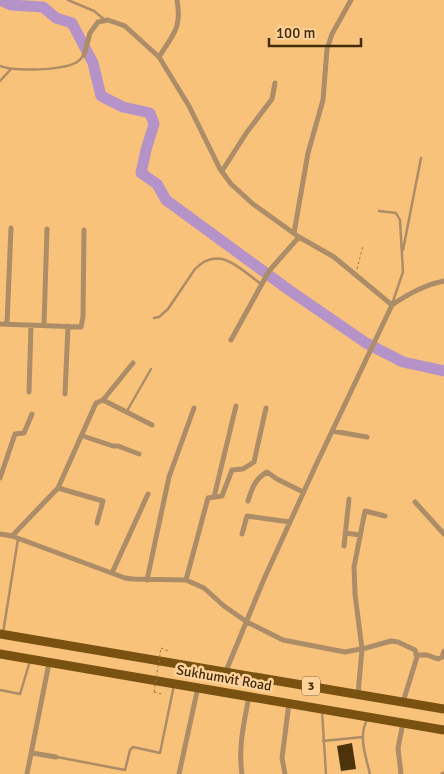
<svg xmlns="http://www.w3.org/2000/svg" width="444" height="774" font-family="Signika,sans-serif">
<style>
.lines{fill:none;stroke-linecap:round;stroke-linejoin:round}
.river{stroke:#b593c8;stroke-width:11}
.building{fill:#4d330a}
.path{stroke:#9b7542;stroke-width:1;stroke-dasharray:2.5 2.5;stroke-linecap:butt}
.service{stroke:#ac8d67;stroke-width:2.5}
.minor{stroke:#ac8d67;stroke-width:5}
.trunk{stroke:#795111;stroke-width:9}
.path-bridge{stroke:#9b7542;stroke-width:1;stroke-dasharray:2.5 2.5;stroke-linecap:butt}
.labels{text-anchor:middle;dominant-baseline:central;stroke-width:5;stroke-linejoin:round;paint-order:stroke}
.shield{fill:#fed299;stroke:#7a5e37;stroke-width:1}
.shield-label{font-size:12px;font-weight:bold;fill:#422c0d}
.street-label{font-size:14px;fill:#422c0d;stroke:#fed299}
</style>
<rect width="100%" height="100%" fill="#f9c27a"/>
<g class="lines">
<!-- river -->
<path class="river" d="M0,0L11,5L43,7L56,18L72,23L93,63L101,96L123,107L150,113L154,124L146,150L141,173L157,184L166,200L289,290L366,343L403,362L444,371"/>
</g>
<!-- building -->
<path class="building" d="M352,743L356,769L341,771L337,746Z"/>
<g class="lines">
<!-- path -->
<path class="path" d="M357,269L363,246
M161,648L168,651
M154,692L162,694"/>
<!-- service -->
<path class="service" d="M68,0L94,11L105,20
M0,66C14,72 62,70 75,63C79,62 81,58 84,55
M0,81L11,69
M379,211L396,213L400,220L403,272L392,304
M403,250L421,158
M154,318L159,317L168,309L195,269C219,244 240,269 261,284
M127,411L151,369
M3,633L18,539
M0,690L20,694L30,661
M322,711L326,774
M367,720C358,736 366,757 370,774
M323,741L363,737
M57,757L125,770L130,750L133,747L160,753L174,685"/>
<!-- minor -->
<path class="minor" d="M84,55L90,33L98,22L108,20L125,26L159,57L189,106L220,169L231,184L253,204L299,237L334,257L392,305
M159,57C173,34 182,29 177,0
M222,171L247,132L272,99L275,83
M294,233L308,153L323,100L327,49L332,34L351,0
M0,324L81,327L83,317L84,230
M7,324L11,228
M44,325L47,229
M231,340L269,271L299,237
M29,392L31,325
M65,394L68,326
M103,400L133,363
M332,431L367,437
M83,436L113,446H118L139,454
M0,478L15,434L24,433L32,414
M58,488L103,501L97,523
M214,497L236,406
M248,501C252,488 255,479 267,472L277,479L303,492
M415,502L444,534
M345,533L360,535
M0,534L12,536L125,578L133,579L186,580L204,588L224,606L247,622L283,640L345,652L366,648L391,641L398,642L415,650L417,657L403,702
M242,534L247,516L290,522
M12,536L58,488L96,403L103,400L152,425
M344,546L349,499
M112,573L148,494
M147,580L169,477L194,408
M186,580L208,498L222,496L232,470L243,469L254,462L266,408
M416,655H427L438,659L442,657L444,651
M226,671L264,579L316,465L392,305C408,294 424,285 444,281
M358,694L362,649L355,594L354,567L365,511L385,516
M32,753L56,757
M27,774L49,663
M179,774L198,687
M242,774C238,747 244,723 249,696
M285,774L282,758L289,703
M401,774L398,748L403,723
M443,774H444"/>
<!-- trunk -->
<path class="trunk" d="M0,634L444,709
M0,654L444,730"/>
<!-- path-bridge -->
<path class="path-bridge" d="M154,692L161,648"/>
</g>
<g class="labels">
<!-- shield labels -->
<rect class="shield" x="302" y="676.5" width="18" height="19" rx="4"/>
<g class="shield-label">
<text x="311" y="686">3</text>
</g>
<!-- street labels -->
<g class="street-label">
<text transform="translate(224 678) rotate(10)">Sukhumvit Road</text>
</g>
</g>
<!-- scale -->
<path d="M269 38v8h92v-8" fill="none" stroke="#422c0d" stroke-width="2.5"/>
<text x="276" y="38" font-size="15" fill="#422c0d" stroke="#fed299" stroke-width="4" paint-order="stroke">100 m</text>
</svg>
